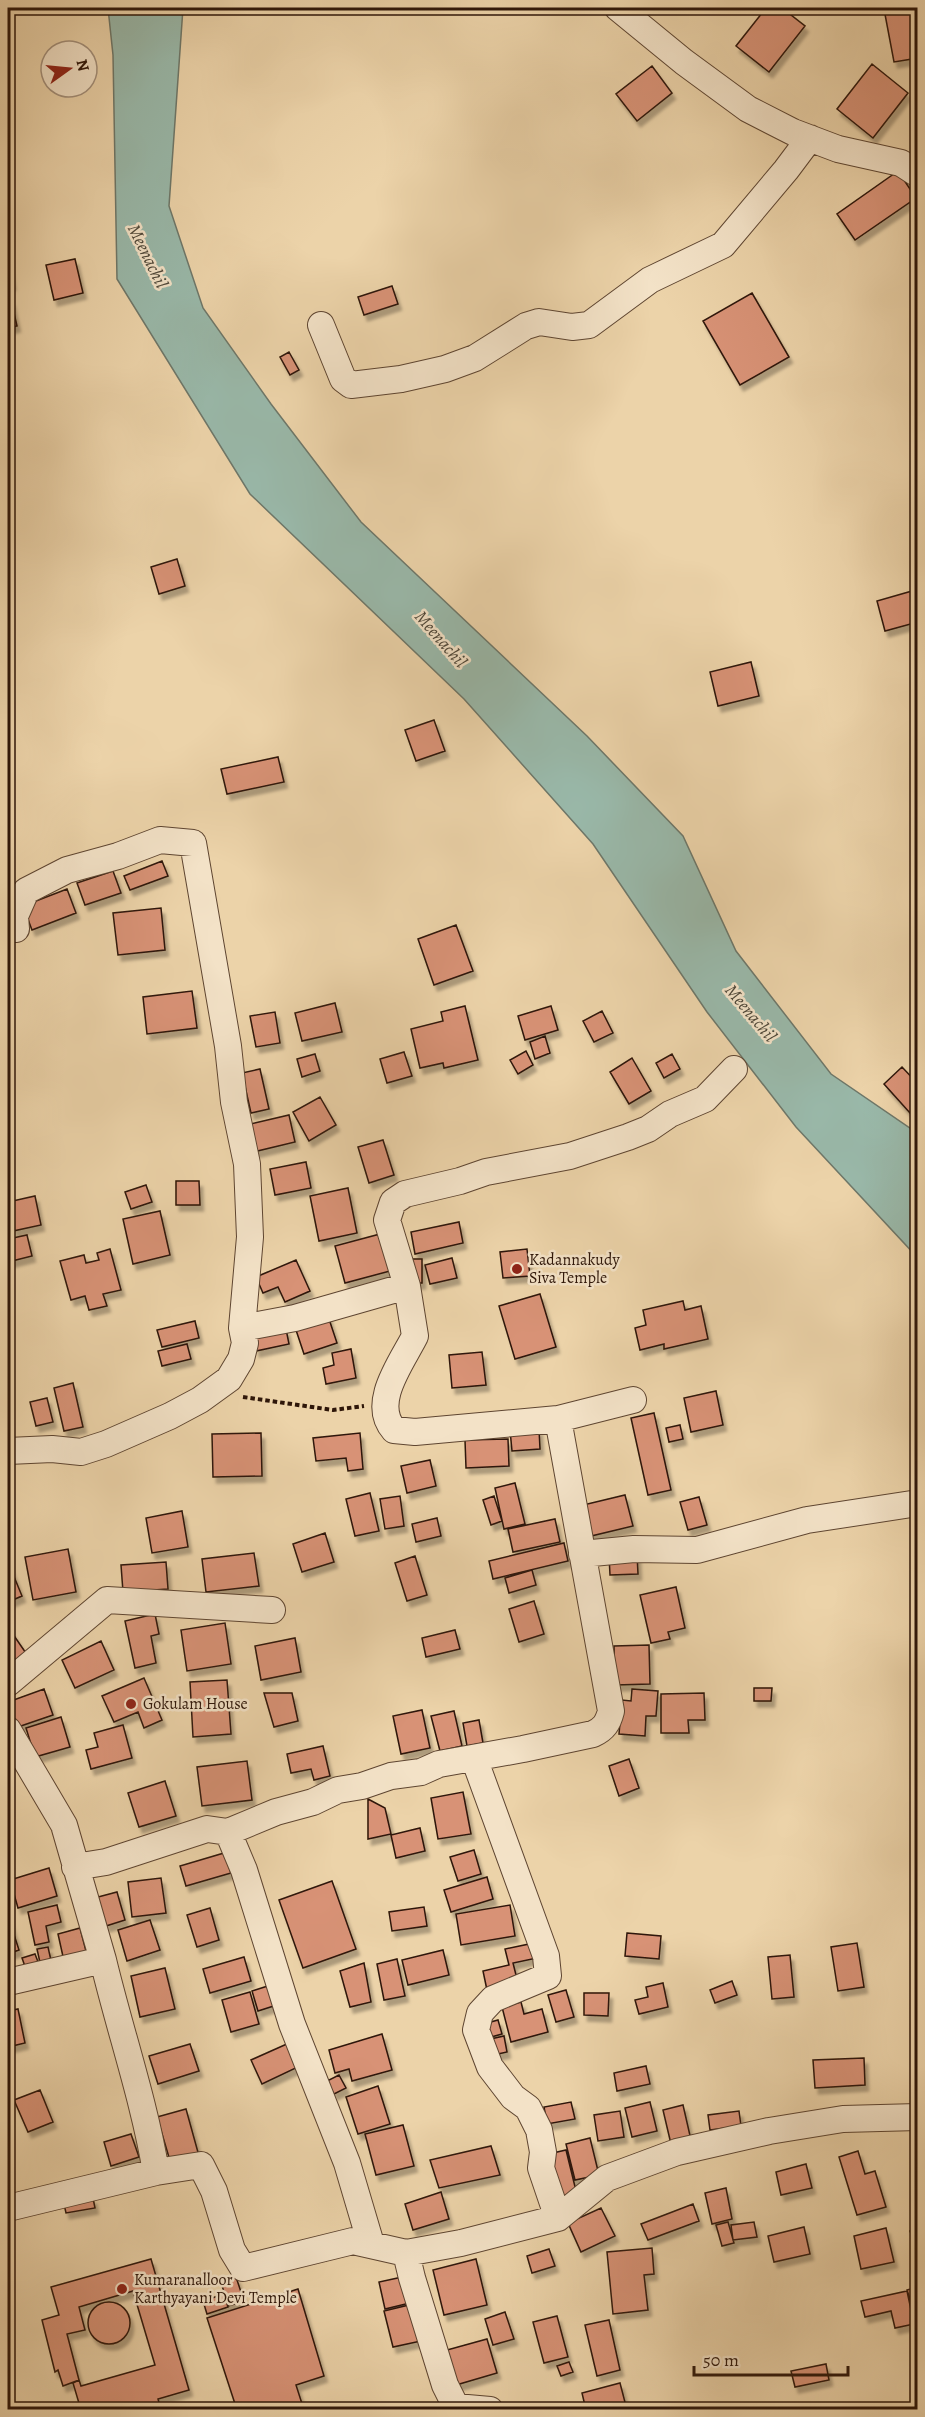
<svg xmlns="http://www.w3.org/2000/svg" width="925" height="2417" font-family="Alegreya,serif">
<style>
.water{fill:#99b8a9;stroke:#6e7769;stroke-width:1.5}
.building{fill:#d89276;stroke:#2e1609;stroke-width:1.5;filter:url(#shadow)}
.lines{fill:none;stroke-linecap:round;stroke-linejoin:round}
.minor-casing{stroke:#5e4531;stroke-width:28}
.path{stroke:#2e1609;stroke-width:4;stroke-dasharray:4.5 3;stroke-linecap:butt}
.minor{stroke:#f3e2c7;stroke-width:26}
.poi-dot{fill:#8f2418;stroke:#f3e2c7;stroke-width:2}
.labels{text-anchor:middle;dominant-baseline:central;stroke-width:5;stroke-linejoin:round;paint-order:stroke}
.poi-label{font-size:16px;fill:#2e1609;stroke:#f3e2c7;text-anchor:start}
.water-label{font-size:18px;font-style:italic;fill:#4e4739;stroke:#f3e2c7}
</style>
<defs>
<filter id="shadow"><feDropShadow dx="3.5" dy="6" stdDeviation="1.5" flood-color="#0004"/></filter>
</defs>
<rect width="100%" height="100%" fill="#ecd3a9"/>
<filter id="stains"><feTurbulence type="fractalNoise" baseFrequency=".00333" numOctaves="4"/><feColorMatrix values="0 0 0 0 .2 0 0 0 0 .09 0 0 0 0 .02 0 0 0 .5 -.17"/></filter>
<radialGradient id="worn" r=".72"><stop offset=".6" stop-color="#630" stop-opacity="0"/><stop offset="1" stop-color="#630" stop-opacity=".3"/></radialGradient>
<!-- water -->
<path class="water" d="M108,8H183L169,206L203,308L271,404L361,522L587,736L683,836L736,951L831,1074L917,1133V1257L796,1127L707,1012L593,844L464,699L250,494L117,279L113,55Z"/>
<!-- building -->
<path class="building" d="M766,8H782L805,26L769,72L736,46Z
M889,8H918V58L894,62L884,9Z
M872,64L908,93L873,138L837,109Z
M652,66L672,93L637,121L616,94Z
M898,171L916,198L855,240L837,214Z
M8,258L12,284L8,287Z
M75,259L83,293L54,300L46,265Z
M392,286L398,304L364,315L358,297Z
M752,293L789,357L740,385L703,321Z
M11,300L17,326L8,328V301Z
M289,352L299,370L290,375L280,357Z
M177,559L185,586L159,594L151,567Z
M912,591L918,609V622L885,631L877,601Z
M751,662L759,696L718,706L710,672Z
M434,720L445,751L416,761L405,730Z
M278,757L284,782L227,794L221,769Z
M162,861L168,876L130,890L124,876Z
M113,871L121,893L85,905L77,883Z
M67,889L76,913L32,930L23,906Z
M161,908L165,950L118,955L113,913Z
M456,925L473,971L434,985L418,939Z
M192,991L197,1028L147,1034L143,997Z
M335,1003L342,1032L302,1041L295,1013Z
M465,1006L478,1060L444,1068L443,1063L420,1068L411,1029L443,1021L441,1012Z
M551,1006L558,1030L525,1040L518,1016Z
M602,1011L613,1033L594,1042L583,1021Z
M275,1012L280,1043L256,1047L250,1016Z
M545,1036L550,1053L535,1059L530,1042Z
M526,1051L533,1065L518,1074L510,1060Z
M404,1052L412,1076L387,1083L380,1059Z
M315,1054L320,1071L302,1077L297,1059Z
M672,1054L680,1069L664,1078L656,1063Z
M632,1058L651,1091L629,1104L610,1072Z
M902,1067L918,1084V1106L910,1113L884,1084Z
M260,1069L269,1109L251,1113L242,1073Z
M320,1097L336,1125L309,1141L293,1112Z
M289,1115L295,1142L249,1153L242,1126Z
M383,1140L394,1175L369,1183L358,1147Z
M306,1162L311,1188L275,1195L270,1169Z
M176,1181H199L200,1205H176Z
M146,1185L152,1202L131,1209L125,1192Z
M348,1188L357,1233L319,1241L310,1196Z
M35,1196L41,1225L13,1231L8,1202Z
M160,1211L170,1255L133,1264L123,1219Z
M459,1222L463,1243L415,1254L411,1232Z
M380,1234L390,1271L345,1283L335,1246Z
M27,1235L32,1256L8,1262V1239Z
M110,1249L121,1290L103,1294L107,1306L89,1310L85,1296L71,1300L60,1261L84,1255L86,1263L99,1260L97,1253Z
M527,1249L530,1276L503,1278L500,1252Z
M452,1258L457,1278L430,1284L425,1265Z
M408,1259H422V1283H408Z
M296,1260L310,1291L285,1302L278,1287L263,1293L256,1277Z
M540,1294L556,1347L515,1359L499,1306Z
M683,1301L685,1310L701,1306L708,1339L664,1349V1344L640,1350L635,1328L646,1325L643,1310Z
M327,1313L337,1343L304,1354L294,1324Z
M195,1321L199,1338L162,1347L157,1330Z
M286,1329L289,1344L256,1351L253,1335Z
M187,1344L191,1359L162,1366L158,1351Z
M351,1349L356,1378L326,1384L323,1368L334,1365L332,1353Z
M482,1352L486,1385L452,1388L449,1355Z
M73,1383L83,1427L64,1431L54,1388Z
M716,1391L723,1425L691,1432L684,1398Z
M47,1398L53,1422L36,1426L30,1402Z
M654,1413L671,1490L648,1495L631,1418Z
M680,1425L683,1439L669,1442L666,1428Z
M539,1429L540,1449L512,1451L510,1430Z
M261,1433L262,1476L213,1477L212,1434Z
M360,1433L363,1469L348,1471L346,1458L316,1461L313,1438Z
M508,1439L509,1466L466,1468L465,1440Z
M430,1460L436,1486L407,1493L401,1466Z
M515,1483L525,1524L504,1529L495,1488Z
M370,1493L379,1531L355,1536L346,1499Z
M625,1495L633,1526L587,1537L579,1506Z
M400,1496L404,1526L385,1529L380,1499Z
M494,1496L502,1521L491,1525L483,1500Z
M699,1497L707,1525L688,1530L680,1502Z
M182,1511L188,1547L152,1553L146,1518Z
M437,1518L441,1536L416,1542L412,1524Z
M555,1519L560,1542L513,1552L508,1529Z
M325,1533L334,1562L302,1572L293,1544Z
M564,1543L568,1561L493,1579L489,1561Z
M68,1549L76,1592L33,1600L25,1557Z
M254,1553L259,1586L206,1592L202,1559Z
M637,1554L638,1574L610,1575L609,1555Z
M415,1556L427,1595L407,1601L395,1563Z
M8,1562L22,1596L8,1602Z
M166,1562L168,1589L123,1592L121,1565Z
M532,1570L536,1585L509,1593L505,1578Z
M676,1587L685,1628L668,1632L670,1639L651,1643L640,1595Z
M534,1601L544,1634L519,1642L509,1609Z
M155,1614L159,1634L151,1636L156,1663L135,1668L125,1621Z
M225,1623L231,1664L187,1671L181,1630Z
M8,1627L28,1656L8,1670Z
M455,1630L460,1649L426,1657L422,1638Z
M295,1638L301,1672L261,1680L255,1646Z
M101,1641L114,1670L75,1688L62,1660Z
M649,1645L650,1684L615,1685L614,1646Z
M144,1678L162,1720L144,1728L138,1712L114,1722L102,1696Z
M227,1680L231,1734L193,1737L190,1682Z
M754,1688H772L771,1701H754Z
M44,1689L53,1715L12,1729L8,1717V1702Z
M632,1689L658,1691L656,1716H646L645,1736L619,1734L622,1700L631,1701Z
M264,1693H292L298,1721L274,1727Z
M704,1693L705,1720H688L689,1733H661V1694Z
M422,1710L430,1748L401,1754L393,1716Z
M454,1711L462,1746L440,1751L431,1716Z
M61,1717L70,1747L35,1757L26,1728Z
M479,1720L483,1743L467,1746L463,1723Z
M123,1725L132,1758L91,1769L86,1750L98,1747L94,1733Z
M323,1746L330,1776L314,1780L311,1769L291,1773L287,1754Z
M629,1759L639,1788L619,1796L609,1766Z
M247,1761L252,1800L202,1806L197,1767Z
M165,1781L176,1816L139,1827L128,1793Z
M463,1792L471,1834L438,1839L431,1798Z
M368,1799L385,1808L391,1834L368,1839Z
M420,1828L425,1851L396,1858L391,1835Z
M474,1850L481,1874L458,1881L450,1857Z
M224,1853L231,1873L186,1886L180,1866Z
M49,1868L57,1896L18,1908L10,1880Z
M487,1877L493,1899L451,1912L444,1890Z
M161,1878L166,1913L132,1917L128,1882Z
M332,1881L356,1949L303,1968L279,1900Z
M117,1892L125,1920L106,1926L98,1897Z
M57,1905L61,1922L46,1926L49,1942L35,1945L28,1912Z
M510,1905L515,1936L461,1945L456,1914Z
M424,1907L427,1926L392,1931L389,1912Z
M210,1908L219,1940L197,1947L187,1915Z
M8,1916L19,1950L8,1954Z
M150,1920L160,1950L127,1961L118,1930Z
M80,1928L87,1955L64,1961L58,1934Z
M627,1933L661,1936L659,1959L625,1956Z
M534,1943L537,1958L513,1963L518,1983L487,1990L483,1971L509,1965L505,1949Z
M857,1943L864,1987L838,1991L831,1947Z
M48,1947L52,1965L41,1967L37,1949Z
M443,1950L449,1975L408,1985L402,1960Z
M35,1954L40,1967L27,1972L22,1958Z
M790,1955L794,1997L772,1999L768,1957Z
M244,1957L251,1981L210,1993L203,1969Z
M397,1959L405,1996L384,2000L377,1964Z
M364,1963L371,2002L350,2007L340,1971Z
M165,1968L175,2009L140,2017L131,1976Z
M732,1981L737,1995L715,2003L710,1990Z
M663,1983L668,2007L639,2014L635,2000L648,1997L646,1987Z
M274,1984L280,2004L258,2011L252,1991Z
M566,1990L574,2017L556,2022L548,1995Z
M250,1992L259,2024L231,2032L222,2000Z
M584,1993H609L608,2016L584,2015Z
M521,2002L524,2014L542,2009L548,2032L511,2042L502,2007Z
M18,2009L25,2043L8,2047V2011Z
M498,2020L502,2034L484,2039L480,2025Z
M382,2034L392,2070L352,2081L349,2069L335,2073L329,2050Z
M504,2036L507,2052L489,2056L486,2040Z
M289,2043L300,2066L262,2084L251,2060Z
M190,2044L199,2071L158,2084L149,2056Z
M864,2058L865,2085L815,2088L813,2060Z
M646,2066L650,2084L617,2091L614,2073Z
M339,2075L346,2088L334,2094L327,2081Z
M378,2086L390,2124L358,2134L346,2097Z
M40,2090L53,2122L28,2132L14,2100Z
M571,2102L575,2119L547,2124L544,2107Z
M650,2102L657,2131L632,2137L625,2108Z
M683,2105L691,2140L671,2144L663,2110Z
M186,2109L199,2156L171,2164L157,2117Z
M620,2111L624,2137L598,2141L594,2115Z
M739,2111L741,2126L710,2130L708,2115Z
M403,2125L414,2166L376,2175L365,2134Z
M131,2134L139,2157L111,2166L104,2142Z
M590,2138L599,2175L575,2180L566,2144Z
M491,2146L500,2175L439,2188L430,2160Z
M566,2150L578,2199L556,2204L544,2155Z
M858,2151L865,2174L875,2171L886,2207L857,2215L839,2157Z
M806,2164L812,2188L781,2195L776,2172Z
M726,2188L732,2219L712,2224L705,2193Z
M441,2192L449,2219L413,2230L405,2204Z
M93,2198L95,2208L66,2213L64,2204Z
M693,2204L699,2221L648,2240L641,2224Z
M601,2208L615,2236L581,2252L568,2223Z
M728,2222L734,2243L722,2246L716,2225Z
M754,2222L757,2237L733,2240L731,2225Z
M804,2227L810,2254L774,2262L768,2236Z
M886,2228L894,2262L861,2269L854,2236Z
M918,2229V2255L910,2231Z
M652,2248L654,2274L644,2275L648,2310L613,2314L607,2252Z
M549,2249L555,2266L532,2273L527,2256Z
M151,2259L189,2390L158,2399L161,2410H120L119,2406L108,2410H81L73,2383L79,2380L81,2386L155,2365L133,2291L79,2307L85,2330L67,2334L79,2380L63,2386L58,2370L55,2372L42,2320L59,2315L51,2287Z
M476,2259L487,2305L444,2315L433,2270Z
M407,2276L414,2302L385,2309L379,2282Z
M236,2277L244,2301L228,2306L221,2282Z
M918,2287V2303L912,2305L907,2290Z
M298,2289L324,2376L296,2385L304,2410H237L207,2318Z
M907,2291L914,2324L895,2328L891,2311L865,2317L861,2301Z
M224,2294L228,2307L207,2314L203,2301Z
M88 2323a21 21 0 1 1 42 0a21 21 0 1 1-42 0Z
M413,2304L421,2341L393,2347L384,2311Z
M505,2312L514,2339L493,2345L485,2319Z
M557,2316L568,2357L544,2363L533,2322Z
M609,2320L620,2370L597,2376L585,2325Z
M487,2339L497,2373L456,2385L447,2350Z
M569,2362L573,2372L561,2376L557,2366Z
M826,2364L829,2380L795,2387L791,2371Z
M620,2383L627,2410H586L582,2393Z
M378,2403L379,2410H357Z"/>
<g class="lines">
<!-- minor casing -->
<g class="minor-casing">
<path id="minor" d="M618,8L684,62L748,109L793,132L838,149L901,163L918,174
M321,325L343,379L351,385L401,379L445,369L475,358L526,326L539,322L572,327L589,325L650,280L723,245L786,170L810,138
M242,1328L295,1318L407,1286
M633,1400L558,1419L415,1432L394,1430C370,1403 402,1362 415,1336L407,1286L387,1220L393,1202L405,1194L460,1181L486,1172L570,1156L628,1137L648,1129L670,1114L705,1099L734,1069
M8,1451L52,1449L81,1452L106,1444L170,1416L200,1400L229,1379L241,1359L245,1343L242,1328L250,1237L247,1164L234,1102L228,1046L193,843L160,840L118,856L67,870L26,891L15,916L16,929
M582,1554L634,1549L697,1550L807,1520L918,1503
M8,1683L107,1600L272,1610
M8,1730L64,1825L103,1960
M474,1758L546,1956L548,1976L493,1999L480,2013L476,2030L490,2067L513,2097L528,2108L539,2130L543,2152L541,2168L558,2218
M228,1832L276,1812L313,1802L338,1790L362,1786L391,1776L421,1772L439,1764L523,1749L593,1734C604,1729 608,1723 611,1711L558,1419
M75,1867L106,1862L207,1829L228,1832L244,1870L292,2024L347,2163L371,2244
M8,1982L103,1960C120,2031 144,2100 156,2172
M8,2208L156,2172L201,2165L214,2191L232,2250L243,2268L353,2241L406,2253L461,2243L558,2218L607,2178L677,2152L769,2131L843,2119L918,2117
M406,2253L412,2278L445,2385L456,2407L490,2410"/>
</g>
<!-- path -->
<path class="path" d="M243,1397L333,1410L364,1406"/>
<!-- minor -->
<use href="#minor" class="minor"/>
</g>
<!-- markers -->
<g class="poi-dot">
<circle cx="517" cy="1269" r="6"/>
<circle cx="131" cy="1704" r="6"/>
<circle cx="122" cy="2289" r="6"/>
</g>
<g class="labels">
<!-- poi labels -->
<g class="poi-label">
<text x="529" y="1260">Kadannakudy<tspan x="529" dy="18">Siva Temple</tspan></text>
<text x="143" y="1704">Gokulam House</text>
<text x="134" y="2280">Kumaranalloor<tspan x="134" dy="18">Karthyayani Devi Temple</tspan></text>
</g>
<!-- water labels -->
<g class="water-label">
<text transform="translate(148 256) rotate(64)">Meenachil</text>
<text transform="translate(441 639) rotate(49)">Meenachil</text>
<text transform="translate(751 1013) rotate(50)">Meenachil</text>
</g>
</g>
<!-- margin -->
<rect width="925" height="2417" fill="none" stroke="#ecd3a9" stroke-width="30"/>
<rect x="9" y="9" width="907" height="2399" fill="none" stroke="#2e1609" stroke-width="3"/>
<rect x="15" y="15" width="895" height="2387" fill="none" stroke="#2e1609" stroke-width="1.5"/>
<!-- north arrow -->
<g transform="translate(69 69) rotate(75)"><circle r="28" fill="#f3e2c7" stroke="#a4907b" stroke-width="1.5"/>
<path d="M0-4.5L10 22L0 15L-10 22Z" fill="#8f2418"/>
<text y="-9" font-size="16" font-weight="bold" text-anchor="middle" fill="#2e1609">N</text>
</g>
<!-- scale -->
<path d="M694 2366v9h154v-9" fill="none" stroke="#2e1609" stroke-width="3"/>
<text x="703" y="2366" font-size="18" fill="#2e1609" stroke="#f3e2c7" stroke-width="4.5" paint-order="stroke">50 m</text>
<rect width="100%" height="100%" filter="url(#stains)"/>
<rect width="100%" height="100%" fill="url(#worn)"/>
</svg>
